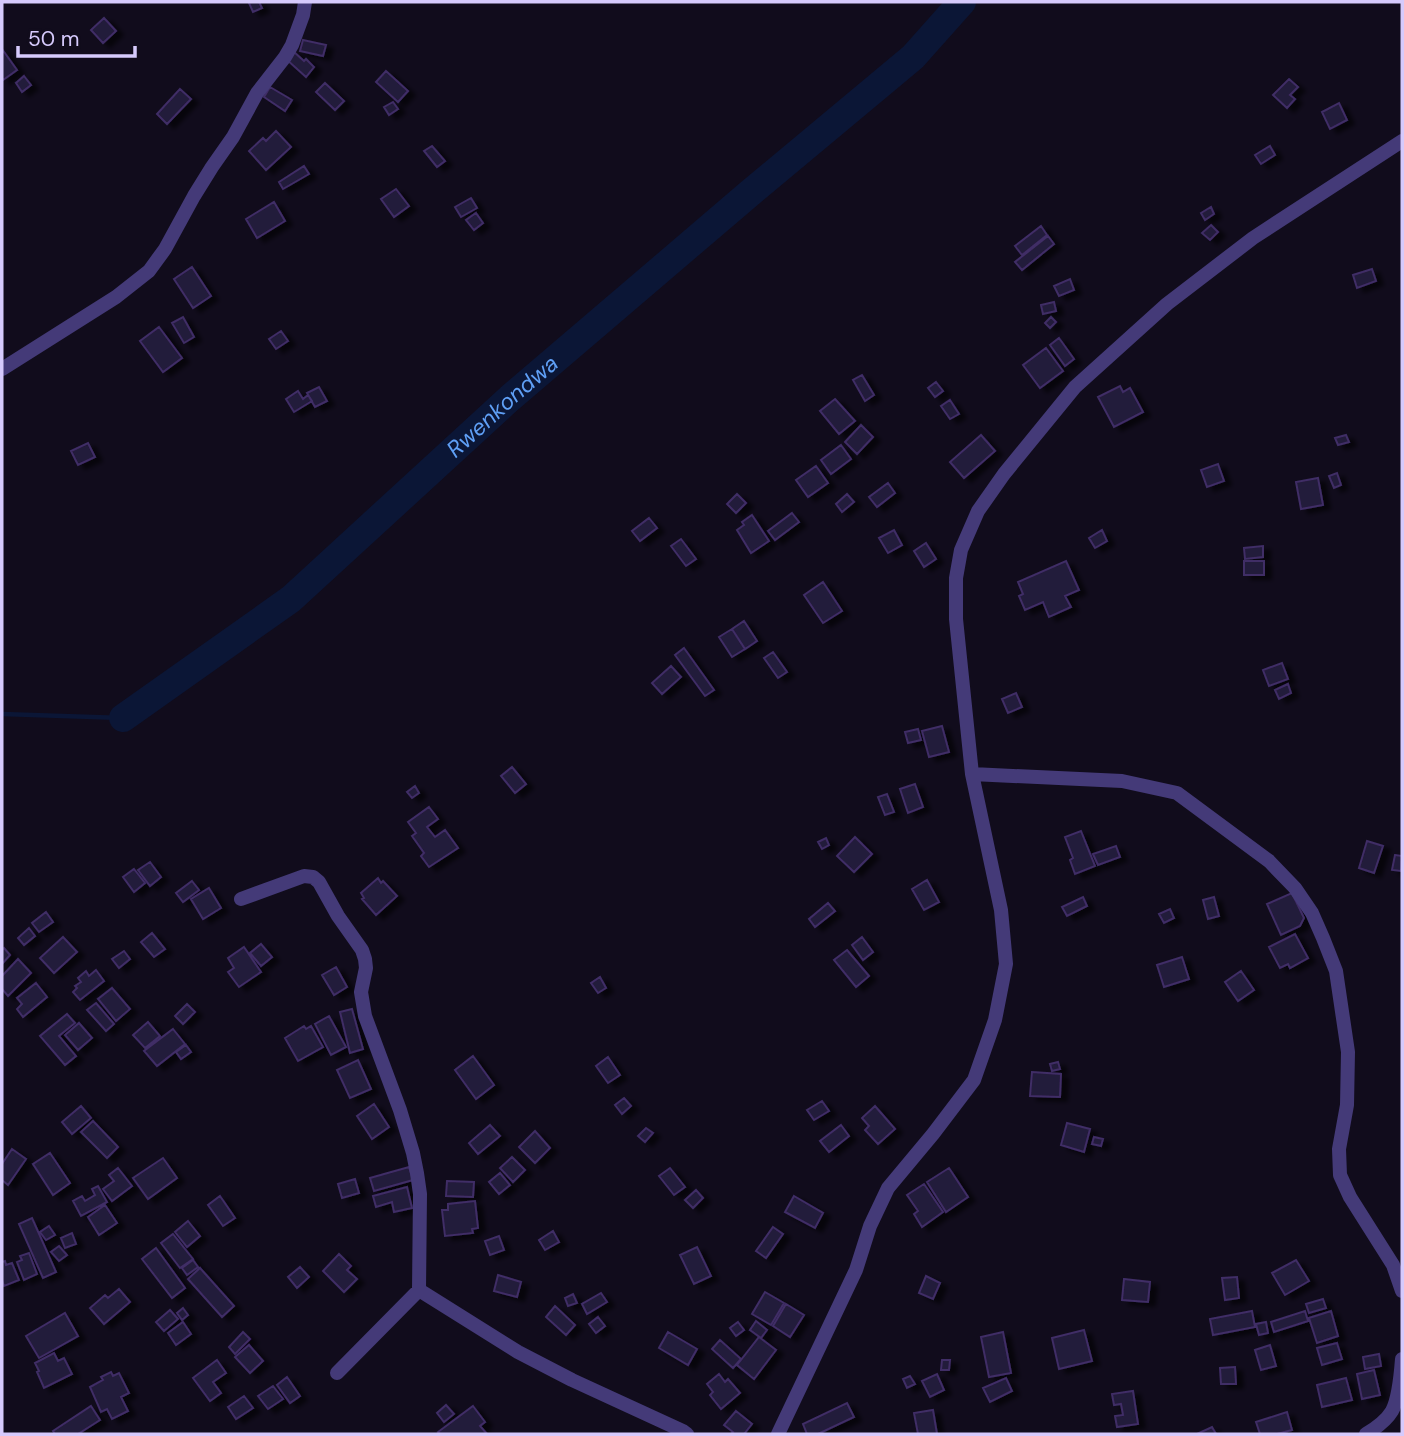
<svg xmlns="http://www.w3.org/2000/svg" width="1404" height="1436" font-family="'DM Sans',sans-serif">
<style>
.lines{fill:none;stroke-linecap:round;stroke-linejoin:round}
.stream{stroke:#0b1636;stroke-width:4.5}
.river{stroke:#0b1636;stroke-width:28}
.building{fill:#241a3b;stroke:#3f2d66;stroke-width:2;filter:url(#shadow)}
.minor{stroke:#443a78;stroke-width:14}
.labels{text-anchor:middle;dominant-baseline:central;stroke-width:5;stroke-linejoin:round;paint-order:stroke}
.water-label{font-size:23px;font-style:italic;fill:#5f9ff5;stroke:#110c1c}
</style>
<defs>
<filter id="shadow"><feDropShadow dx="7" dy="4" stdDeviation="2" flood-color="#0009"/></filter>
</defs>
<rect width="100%" height="100%" fill="#110c1c"/>
<g class="lines">
<!-- stream -->
<path class="stream" d="M2,714L123,718"/>
<!-- river -->
<path class="river" id="s1" d="M123,718L291,599L510,398L750,193L913,57L962,2"/>
</g>
<!-- building -->
<path class="building" d="M251,2H259L262,8L253,12L249,3Z
M104,18L116,31L103,43L91,30Z
M303,40L326,45L323,56L300,51Z
M2,49L17,70L3,80L2,78Z
M293,51L304,61L306,59L314,67L306,77L286,59Z
M386,71L408,91L398,102L376,82Z
M24,76L31,85L22,92L16,83Z
M1289,79L1298,87L1290,95L1295,99L1287,108L1273,95Z
M325,83L344,101L335,110L316,92Z
M270,87L292,100L285,111L264,97Z
M180,89L191,99L167,124L157,114Z
M393,102L398,109L389,115L384,107Z
M1339,103L1347,120L1330,129L1322,112Z
M276,131L291,147L266,170L249,151L263,138L266,141Z
M432,146L445,161L437,167L424,151Z
M1270,146L1275,155L1261,164L1255,155Z
M304,166L309,174L283,189L279,182Z
M396,189L409,206L394,217L381,199Z
M471,198L477,208L461,217L455,207Z
M274,202L285,221L257,238L246,219Z
M1211,207L1214,214L1205,220L1201,213Z
M476,213L483,223L474,230L466,220Z
M1211,225L1218,232L1210,240L1202,233Z
M1041,226L1047,235L1022,255L1015,246Z
M1048,236L1054,244L1022,270L1015,262Z
M192,267L211,296L193,308L174,279Z
M1372,269L1376,281L1357,288L1353,275Z
M1070,279L1074,290L1059,296L1054,286Z
M1054,302L1056,311L1043,314L1041,305Z
M183,317L194,337L184,343L172,323Z
M1051,317L1056,322L1050,328L1045,323Z
M159,327L182,358L163,372L140,341Z
M281,331L288,341L276,349L269,339Z
M1059,338L1074,359L1065,366L1050,345Z
M1046,348L1063,371L1040,388L1023,365Z
M862,375L874,395L865,401L853,380Z
M936,382L943,391L935,397L928,388Z
M1120,386L1123,392L1130,388L1143,412L1114,427L1098,397Z
M319,387L327,401L315,407L307,393Z
M298,391L303,399L308,395L312,401L294,412L286,399Z
M835,399L855,421L839,434L820,411Z
M950,400L959,414L950,419L941,406Z
M861,425L873,437L857,454L845,442Z
M981,435L995,451L964,478L950,462Z
M1346,435L1349,442L1338,445L1335,438Z
M88,443L95,457L78,465L71,451Z
M841,445L851,459L831,474L821,460Z
M1218,464L1224,481L1207,487L1201,470Z
M816,466L828,483L808,497L796,480Z
M1337,473L1341,485L1334,488L1329,476Z
M1318,478L1323,505L1301,509L1296,482Z
M888,483L895,493L877,507L869,497Z
M737,494L746,503L736,513L727,504Z
M847,494L854,502L842,512L836,504Z
M792,513L799,522L775,540L768,531Z
M752,515L769,541L751,553L737,530L744,525L742,522Z
M649,518L657,528L640,541L632,531Z
M894,530L902,545L888,553L879,538Z
M1102,530L1107,541L1095,548L1089,538Z
M681,539L696,559L686,566L671,546Z
M926,543L936,559L924,567L914,551Z
M1263,546V557L1245,559L1244,548Z
M1066,561L1079,590L1065,596L1071,607L1049,617L1043,602L1025,610L1019,596L1023,594L1018,582Z
M1244,561H1264V575H1244Z
M823,582L842,611L823,623L804,595Z
M744,621L757,641L745,649L732,629Z
M732,629L745,649L732,657L719,637Z
M684,648L714,690L705,696L675,655Z
M773,652L787,672L778,678L764,658Z
M1282,663L1288,679L1269,686L1263,670Z
M671,666L681,677L662,694L652,683Z
M1288,684L1291,693L1279,699L1275,690Z
M1016,693L1022,707L1008,713L1002,699Z
M942,726L949,752L929,757L922,731Z
M918,729L921,740L908,743L905,732Z
M512,767L526,784L515,793L501,776Z
M915,784L923,807L908,813L900,789Z
M415,786L419,793L412,798L407,792Z
M887,794L894,812L885,815L878,797Z
M429,807L438,819L427,827L435,837L445,830L458,848L429,867L421,856L424,853L412,836L416,833L408,822Z
M1081,831L1095,866L1075,874L1070,860L1073,858L1065,837Z
M855,837L872,854L854,872L837,856Z
M826,838L829,845L822,849L818,842Z
M1367,841L1383,846L1374,873L1359,868Z
M1116,846L1120,857L1098,865L1093,854Z
M1395,855L1402,856L1401,871L1392,870Z
M150,862L161,877L150,886L138,870Z
M134,869L145,883L134,892L123,877Z
M378,878L381,883L383,881L397,896L376,915L362,899L364,898L361,893Z
M927,880L939,902L924,910L912,889Z
M192,881L199,890L183,902L176,893Z
M209,888L221,908L203,919L191,899Z
M1292,893L1304,918L1300,926L1281,935L1267,904Z
M1083,897L1087,906L1067,916L1062,907Z
M1214,897L1219,916L1208,919L1203,900Z
M828,903L835,911L815,927L809,919Z
M1170,909L1174,918L1164,923L1159,914Z
M46,912L53,922L39,932L32,923Z
M29,928L35,936L24,945L18,938Z
M152,933L165,949L154,957L141,942Z
M1295,934L1308,958L1290,968L1288,964L1280,968L1269,947Z
M63,937L77,952L54,973L40,958Z
M862,937L873,952L863,960L852,945Z
M261,944L272,957L261,966L250,953Z
M244,947L261,972L239,987L228,972L234,968L228,958Z
M4,948L10,955L2,964V950Z
M847,950L869,976L856,987L834,960Z
M124,951L130,959L119,968L112,959Z
M1182,957L1189,979L1164,987L1157,965Z
M18,959L31,973L8,996L2,989V976Z
M336,967L347,987L334,995L322,975Z
M96,970L104,981L80,1000L73,992L77,988L75,986L81,982L78,978L86,971L89,976Z
M1241,971L1254,990L1238,1001L1225,982Z
M600,977L606,988L598,993L591,983Z
M36,983L47,997L23,1017L17,1009L22,1004L17,998Z
M112,988L130,1009L116,1021L98,999Z
M96,1003L114,1024L106,1031L87,1010Z
M187,1004L195,1012L183,1024L175,1016Z
M352,1009L363,1049L350,1053L340,1012Z
M67,1014L75,1023L59,1036L76,1056L65,1065L40,1036Z
M329,1016L346,1047L331,1055L315,1024Z
M148,1022L160,1036L145,1048L133,1035Z
M79,1023L92,1038L78,1050L65,1035Z
M304,1026L306,1029L311,1026L323,1047L298,1061L285,1038Z
M173,1029L185,1044L157,1066L144,1051Z
M186,1045L191,1052L181,1059L176,1052Z
M473,1056L494,1085L476,1099L455,1070Z
M608,1057L620,1075L608,1083L596,1066Z
M358,1060L371,1089L350,1098L337,1070Z
M1058,1062L1060,1069L1052,1071L1050,1064Z
M1032,1072L1061,1074L1060,1097L1030,1096Z
M624,1098L631,1106L622,1114L615,1105Z
M822,1101L829,1111L814,1120L807,1110Z
M374,1104L389,1127L372,1139L357,1116Z
M81,1106L91,1118L72,1134L62,1122Z
M875,1106L895,1129L878,1144L865,1130L869,1126L862,1118Z
M93,1121L118,1147L107,1158L81,1132Z
M1067,1123L1090,1129L1084,1152L1061,1145Z
M490,1125L500,1136L478,1154L469,1143Z
M841,1125L849,1136L829,1152L820,1141Z
M646,1128L653,1133L645,1142L638,1136Z
M535,1131L550,1148L535,1163L519,1147Z
M1094,1137L1103,1139L1101,1146L1092,1144Z
M12,1149L26,1159L8,1185L2,1180V1164Z
M50,1153L70,1183L53,1195L33,1164Z
M512,1157L525,1170L513,1182L500,1168Z
M163,1158L177,1178L148,1199L133,1178Z
M409,1167L413,1180L374,1191L370,1178Z
M118,1168L132,1186L112,1201L103,1189L114,1181L109,1175Z
M670,1168L685,1187L674,1195L659,1176Z
M949,1168L968,1197L946,1212L927,1182Z
M500,1173L510,1185L499,1194L489,1182Z
M355,1179L359,1193L342,1198L338,1184Z
M447,1181L474,1182L473,1197L446,1196Z
M924,1184L943,1212L922,1227L914,1214L918,1211L907,1195Z
M98,1186L107,1202L81,1216L73,1201L82,1196L85,1201L95,1195L92,1189Z
M407,1187L412,1208L394,1212L392,1202L376,1207L373,1196Z
M696,1190L703,1198L693,1208L685,1200Z
M220,1196L235,1218L223,1226L208,1205Z
M794,1196L823,1213L815,1228L785,1212Z
M475,1201L478,1228L472,1229L473,1233L445,1236L442,1210H448V1204Z
M105,1205L117,1223L99,1235L88,1217Z
M32,1218L56,1272L43,1278L19,1224Z
M188,1221L200,1236L187,1247L175,1232Z
M49,1226L55,1235L46,1240L40,1232Z
M773,1227L783,1234L766,1258L756,1251Z
M553,1231L559,1242L545,1250L539,1240Z
M72,1233L76,1244L65,1248L61,1238Z
M173,1234L193,1259L180,1268L161,1243Z
M499,1236L504,1250L490,1255L485,1241Z
M59,1246L67,1255L59,1261L51,1252Z
M697,1247L711,1276L694,1284L680,1255Z
M156,1248L185,1288L172,1298L142,1259Z
M29,1253L37,1274L24,1280L17,1262L22,1260L20,1256Z
M339,1254L351,1266L347,1270L357,1279L344,1292L323,1271Z
M193,1260L198,1267L187,1275L182,1268Z
M1296,1260L1309,1281L1285,1295L1272,1273Z
M5,1261L6,1265L12,1263L19,1280L4,1286L2,1280V1262Z
M300,1267L309,1277L297,1288L288,1277Z
M200,1268L234,1306L222,1317L188,1279Z
M498,1275L521,1282L517,1297L494,1291Z
M926,1276L940,1283L933,1299L919,1293Z
M1237,1277L1239,1298L1225,1300L1222,1278Z
M1124,1279L1150,1282L1148,1302L1122,1300Z
M119,1289L130,1302L104,1324L90,1308L105,1295L108,1298Z
M765,1292L784,1303L771,1325L752,1314Z
M601,1293L607,1302L587,1314L582,1304Z
M573,1294L577,1303L568,1306L565,1298Z
M1323,1299L1326,1308L1309,1313L1306,1304Z
M786,1304L804,1315L790,1337L773,1326Z
M555,1306L575,1325L566,1335L546,1317Z
M183,1308L188,1315L182,1320L177,1313Z
M170,1310L178,1319L164,1331L156,1322Z
M1252,1311L1255,1327L1213,1335L1210,1319Z
M1305,1311L1308,1321L1274,1332L1271,1322Z
M1331,1311L1338,1336L1317,1343L1309,1318Z
M65,1313L78,1336L39,1358L26,1336Z
M598,1317L605,1326L596,1333L589,1324Z
M756,1321L767,1330L761,1338L750,1330Z
M183,1322L191,1334L176,1345L168,1333Z
M738,1322L744,1330L736,1336L730,1328Z
M1266,1322L1268,1333L1259,1335L1256,1324Z
M1084,1330L1092,1361L1059,1369L1052,1338Z
M243,1332L250,1339L235,1354L229,1347Z
M668,1332L697,1349L688,1365L659,1348Z
M1003,1332L1011,1373L989,1377L981,1337Z
M759,1337L776,1350L754,1379L737,1365Z
M720,1340L741,1359L733,1368L712,1349Z
M1337,1343L1342,1359L1322,1365L1317,1348Z
M249,1345L263,1361L250,1373L235,1357Z
M1270,1345L1276,1366L1261,1370L1255,1350Z
M54,1353L58,1361L64,1358L72,1374L44,1388L37,1372L39,1371L35,1363Z
M1379,1354L1381,1366L1365,1369L1363,1357Z
M217,1360L226,1373L213,1382L221,1393L210,1401L193,1378Z
M942,1360H950L949,1370H941Z
M1235,1367L1236,1384H1221L1220,1368Z
M1374,1370L1380,1395L1362,1399L1357,1374Z
M111,1372L113,1376L119,1373L129,1393L121,1397L128,1411L112,1419L107,1409L101,1412L90,1387L103,1380L101,1377Z
M719,1374L725,1382L728,1379L740,1393L721,1409L710,1395L713,1392L707,1384Z
M937,1374L944,1390L930,1397L922,1381Z
M910,1376L915,1384L907,1388L903,1379Z
M287,1377L300,1396L290,1403L277,1385Z
M1006,1378L1012,1391L990,1402L983,1388Z
M1346,1378L1352,1400L1322,1407L1317,1385Z
M273,1386L283,1399L268,1409L258,1396Z
M1133,1391L1138,1424L1117,1427L1115,1416L1123,1415L1121,1404L1114,1405L1112,1394Z
M244,1396L253,1408L236,1419L228,1407Z
M847,1403L854,1417L818,1434H807L803,1424Z
M446,1405L454,1414L444,1422L437,1413Z
M91,1406L100,1420L78,1434H55L53,1431Z
M473,1406L485,1422L480,1426L487,1434H440L438,1432Z
M933,1410L937,1434H918L914,1413Z
M736,1411L752,1424L744,1434H731L733,1432L724,1425Z
M1287,1412L1292,1430L1277,1434H1260L1256,1422Z
M1212,1427L1216,1434H1197Z"/>
<g class="lines">
<!-- minor -->
<path class="minor" d="M2,369L116,297L149,271L165,249L194,196L212,167L233,137L257,93L285,57L292,45L303,15L305,2
M972,774L1122,781L1177,793L1269,861L1295,888L1312,913L1323,938L1336,971L1348,1052L1347,1105L1339,1149L1340,1175L1350,1197L1393,1265L1402,1291
M241,899L304,876L313,877L319,882L338,916L362,950L365,959L366,968L361,992L365,1016L400,1110L413,1153L417,1173L420,1194L419,1290L337,1373
M419,1290L518,1352L572,1380L683,1431L687,1434
M778,1434L856,1270L870,1226L888,1188L933,1134L974,1080L995,1020L1006,964L1001,910L972,774L956,619V578L961,550L978,511L1004,474L1075,387L1167,304L1253,238L1402,141
M1366,1434C1376,1428 1386,1421 1392,1411C1398,1400 1401,1372 1402,1359"/>
</g>
<g class="labels">
<!-- water labels -->
<g class="water-label">
<text stroke="none"><textPath href="#s1" startOffset="492">Rwenkondwa</textPath></text>
</g>
</g>
<!-- border -->
<rect width="1404" height="1436" fill="none" stroke="#d6cafc" stroke-width="7"/>
<!-- scale -->
<path d="M18 46v10h117v-10" fill="none" stroke="#d6cafc" stroke-width="3.5"/>
<text x="28" y="46" font-size="21" fill="#d6cafc" stroke="#110c1c" stroke-width="5" paint-order="stroke">50 m</text>
</svg>
